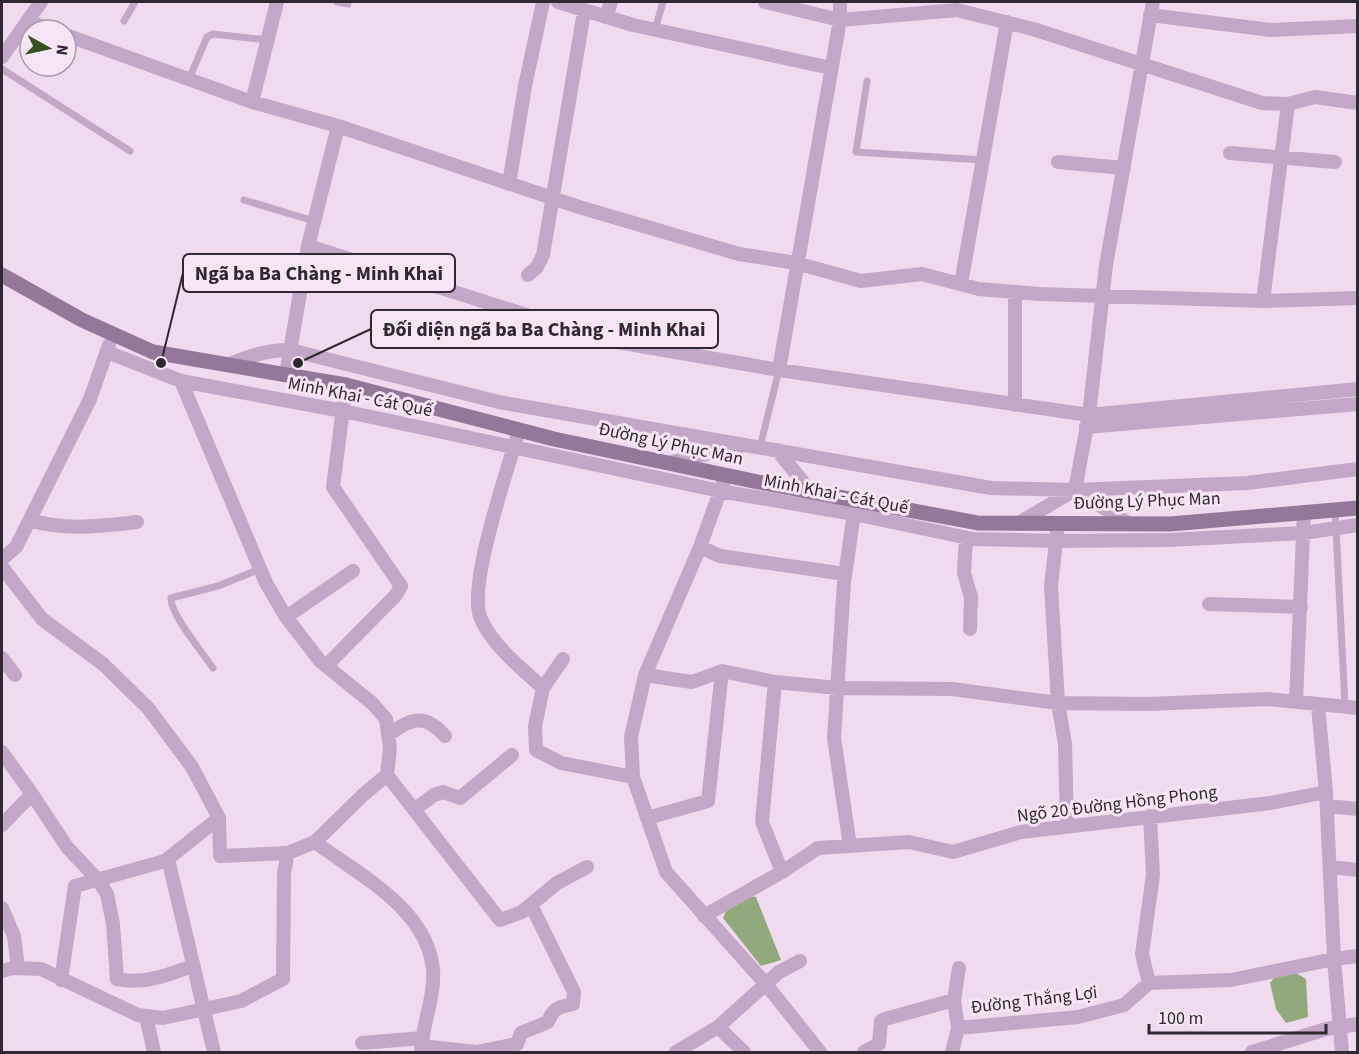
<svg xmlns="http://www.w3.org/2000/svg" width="1359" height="1054" font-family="'Source Sans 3',sans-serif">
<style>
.water{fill:#92a97b}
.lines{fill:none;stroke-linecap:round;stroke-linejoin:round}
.lane{stroke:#c3a7c6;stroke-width:7}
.street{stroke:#c3a7c6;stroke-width:14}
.secondary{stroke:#937899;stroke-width:15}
.labels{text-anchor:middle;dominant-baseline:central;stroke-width:6;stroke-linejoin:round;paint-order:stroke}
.street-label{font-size:18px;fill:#302733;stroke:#f7e5f7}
.leader{fill:none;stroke:#302733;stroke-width:2}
.callout-dot{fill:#302733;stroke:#f7e5f7;stroke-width:2}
.callout{fill:#f7e5f7;stroke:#302733;stroke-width:2}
.callout-label{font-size:20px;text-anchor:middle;font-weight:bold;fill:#302733}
</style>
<rect width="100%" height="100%" fill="#efdaef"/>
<!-- water -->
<path class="water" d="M751,896L756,897L781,960L761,966L723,918L726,911Z
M1296,973L1306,979L1308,1017L1286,1023L1276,1009L1270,983L1274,978Z"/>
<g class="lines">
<!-- lane -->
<path class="lane" d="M337,2L348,4
M124,21L135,2
M655,30L663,2
M2,69L130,151
M189,79L207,37L213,34L268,40
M867,81L856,152L983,160
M244,200L314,221
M760,447L779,370
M1335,509L1345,706
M213,668C203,653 170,614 171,598L218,586L260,569"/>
<!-- street -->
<path class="street" d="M558,2L633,25L831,68
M765,2L840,20L957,10L1033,29L1262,103L1288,104L1315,97L1358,103
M1150,15L1271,30L1358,26
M606,17L611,2
M27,21L53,30
M66,35L252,102L338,126L579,207L739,254L796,263L861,281L922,274L979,289L1039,294L1263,301L1358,298
M2,57L41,2
M252,102L277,2
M1230,153L1335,162
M1058,162L1124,168
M509,184L525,86L543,2
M308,246L606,340L779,370L1089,415L1358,389
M528,275L537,267L543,255L584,12
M961,284L1007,22
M1263,301L1288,104
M107,352L181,381L343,411L720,491L854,514L973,539L1056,541L1169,540L1303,533L1358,525
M227,365C249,356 267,350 290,350L499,402L991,488L1075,490L1247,483L1358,469
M779,370L840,20V2
M286,375L308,246L338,126
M1015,405V292
M1086,427L1358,404
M519,430C509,466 466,588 481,619C493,646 521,668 543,688
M777,450L812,493
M667,463L739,447
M723,483L700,547L645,675L631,737L633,777L666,872L765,983L820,1052
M30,520C65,531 101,526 137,522
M1128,523L1075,490L1089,415L1106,265L1153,2
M1017,524L1073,491
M1057,533L1051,586L1058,703L1065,744L1067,826
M966,538L964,573L971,597L970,629
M700,547L720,556L845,574
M2,559L16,547L90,399L109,345
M2,567L42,619L103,664L148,708L192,767L219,818L220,856L288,853
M1209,604L1301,607
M286,617L353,571
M2,658L15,675
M563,659L543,688L535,726L536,750L561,763L633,777
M326,666L396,595L401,586L333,487L346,385
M645,675L692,682L722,671L775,682L838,688L952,689L1058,703L1149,704L1268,699L1358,708
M775,682L762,822L782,872
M1296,701L1304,512
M388,735C411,718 425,713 445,736
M2,752L32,794L2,825
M387,775L500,920L522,912L557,883L587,867
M32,794L67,847L98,880L107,894L113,924L117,979C143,985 168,975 192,966
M1327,806L1358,809
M414,810L434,795L443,792L460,798L512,755
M647,818L708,801L722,671
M315,842C359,875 428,909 433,970C435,997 422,1025 421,1052
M850,846L834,738L844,583L855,506
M168,859L214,1052
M1330,867L1358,870
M2,908L14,936L18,968
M704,916L782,872L818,848L909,842L953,852L1021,832L1271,803L1326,792L1318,706
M959,968L954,1000L958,1028L1078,1017L1124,1005L1149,983L1231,980L1334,959L1326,792
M2,971L13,968L41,969L138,1015L163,1018L241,1001L283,979L284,873L288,853L315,842L364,794L387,775L390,748L386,719L372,703L320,661L286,617L266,583L181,381
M61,980L75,886L165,861L219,818
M1149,983L1142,954L1153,875L1150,816
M146,1016L154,1052
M718,1027L744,1052
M362,1043L423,1038
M422,1046L476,1052L517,1044L521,1033L548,1022C553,1008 559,1007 573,1004L574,992L531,905
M676,1052L718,1027L779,972L800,961
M864,1052L879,1044L881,1021L885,1019L954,1000
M952,1052L958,1028
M1252,1052L1326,1029L1358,1024
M1342,1052L1334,959L1358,956"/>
<!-- secondary -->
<path class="secondary" d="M2,275L82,320L153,352L346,385L554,439L758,482L978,523L1170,524L1358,508"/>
</g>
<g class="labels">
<!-- street labels -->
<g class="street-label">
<text transform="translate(360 397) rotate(11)">Minh Khai - Cát Quế</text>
<text transform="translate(671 444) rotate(12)">Đường Lý Phục Man</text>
<text transform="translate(836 494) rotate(11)">Minh Khai - Cát Quế</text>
<text transform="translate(1147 501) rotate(-2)">Đường Lý Phục Man</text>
<text transform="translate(1117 804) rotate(-7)">Ngõ 20 Đường Hồng Phong</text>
<text transform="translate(1034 1000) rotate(-7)">Đường Thắng Lợi</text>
</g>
</g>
<!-- callouts -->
<path class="leader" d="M161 363L183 273M298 363L371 329"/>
<g class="callout-dot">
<circle cx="161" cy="363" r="6"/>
<circle cx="298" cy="363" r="6"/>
</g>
<g class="callout">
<rect x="183" y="254" width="272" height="38" rx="6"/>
<rect x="371" y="310" width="347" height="38" rx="6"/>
</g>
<g class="callout-label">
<text x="319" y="280">Ngã ba Ba Chàng - Minh Khai</text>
<text x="544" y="336">Đối diện ngã ba Ba Chàng - Minh Khai</text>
</g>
<!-- border -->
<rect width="1359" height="1054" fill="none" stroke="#302733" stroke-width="6"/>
<!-- north arrow -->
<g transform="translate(48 48) rotate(98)"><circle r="28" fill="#f7e5f7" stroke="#a799a9" stroke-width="1.5"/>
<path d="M0-4.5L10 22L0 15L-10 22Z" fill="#375020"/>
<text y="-9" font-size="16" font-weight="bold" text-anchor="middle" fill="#302733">N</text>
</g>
<!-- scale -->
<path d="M1149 1024v9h177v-9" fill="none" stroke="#302733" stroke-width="3"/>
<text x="1158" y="1024" font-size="18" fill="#302733" stroke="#f7e5f7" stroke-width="4.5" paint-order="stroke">100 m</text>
</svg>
